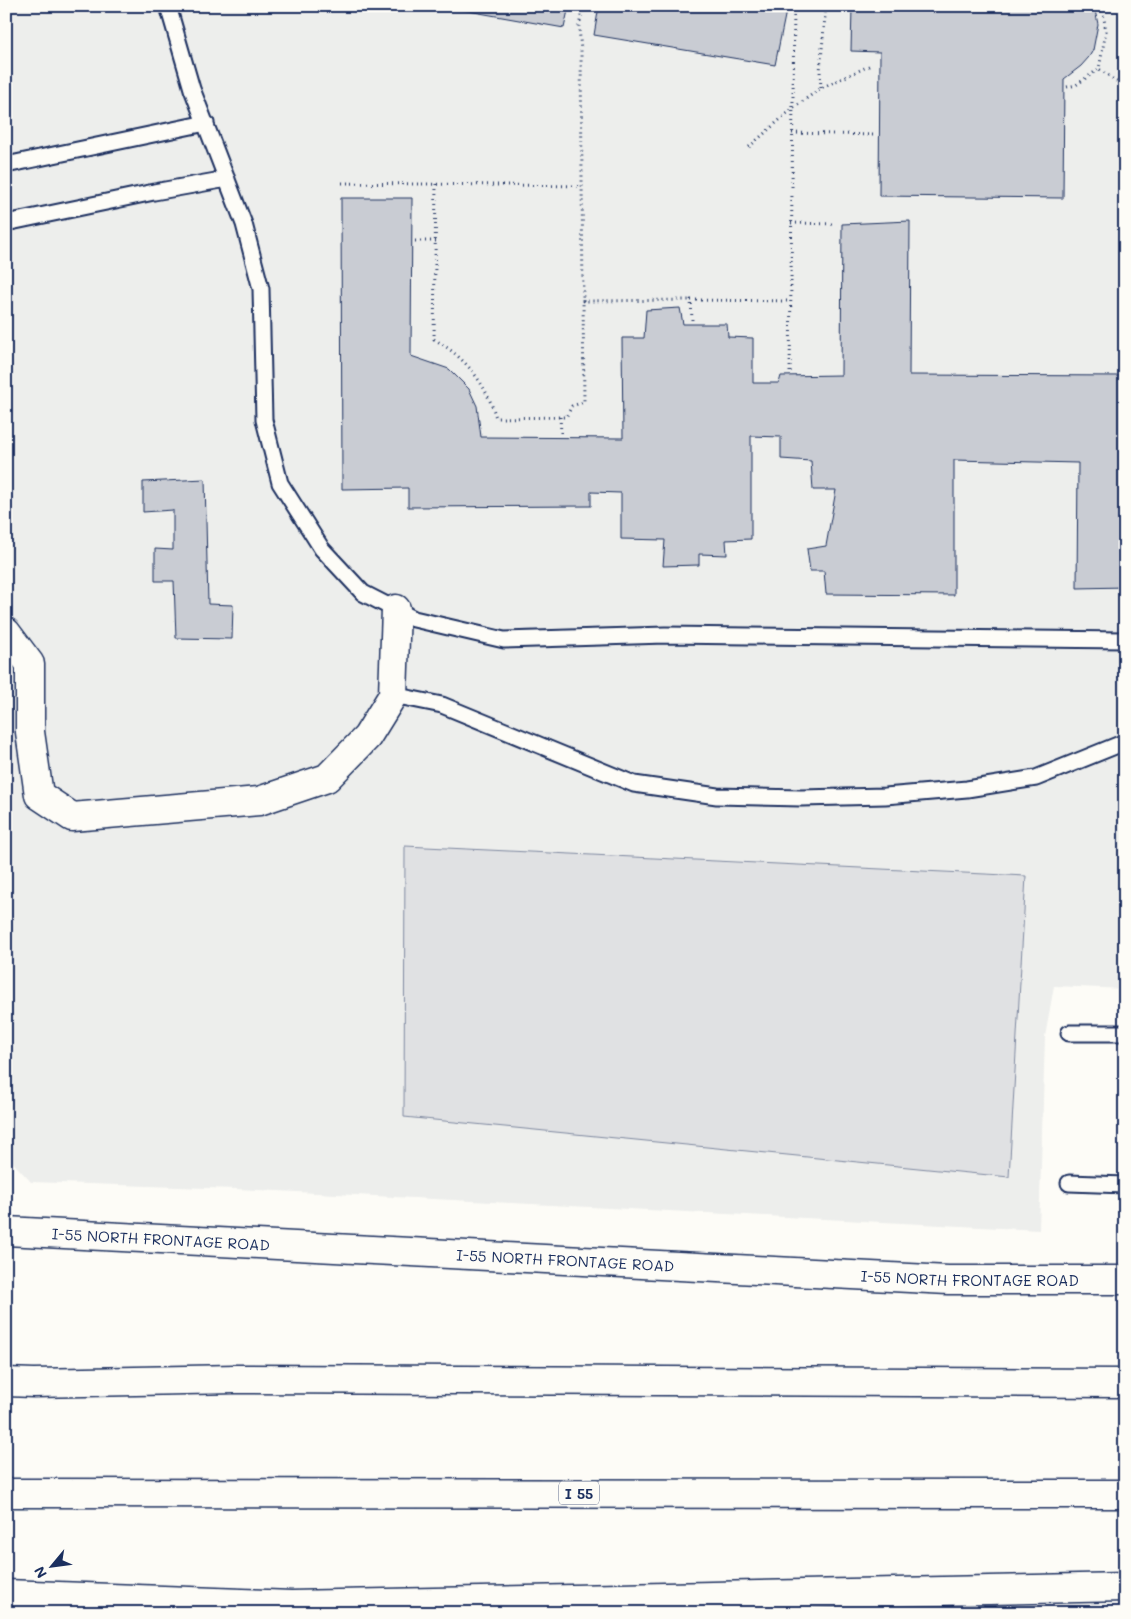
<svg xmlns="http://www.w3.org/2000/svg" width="1131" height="1619" font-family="Mali,sans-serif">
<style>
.built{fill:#edeeec}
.green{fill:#e0e1e3;stroke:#7e88a0}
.building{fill:#c9ccd3;stroke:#1b2f5e}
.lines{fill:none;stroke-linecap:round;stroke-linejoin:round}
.service-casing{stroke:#1b2f5e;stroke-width:19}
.minor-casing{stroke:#1b2f5e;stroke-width:31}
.tertiary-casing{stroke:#1b2f5e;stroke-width:31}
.motorway-casing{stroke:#1b2f5e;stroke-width:31}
.path{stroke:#1b2f5e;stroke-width:3;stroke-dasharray:1 4;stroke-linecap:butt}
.service{stroke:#fdfcf7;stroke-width:15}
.minor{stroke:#fdfcf7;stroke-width:28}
.tertiary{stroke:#fdfcf7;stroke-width:28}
.motorway{stroke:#fdfcf7;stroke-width:28}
.labels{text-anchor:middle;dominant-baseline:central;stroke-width:4;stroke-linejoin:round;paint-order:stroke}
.shield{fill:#fdfcf7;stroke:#5f6c8c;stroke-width:1}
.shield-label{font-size:14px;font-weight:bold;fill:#1b2f5e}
.street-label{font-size:15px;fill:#1b2f5e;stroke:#fdfcf7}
</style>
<rect width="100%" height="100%" fill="#fdfcf7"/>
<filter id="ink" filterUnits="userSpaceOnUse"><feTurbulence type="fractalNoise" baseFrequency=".02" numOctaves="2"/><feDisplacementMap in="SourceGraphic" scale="10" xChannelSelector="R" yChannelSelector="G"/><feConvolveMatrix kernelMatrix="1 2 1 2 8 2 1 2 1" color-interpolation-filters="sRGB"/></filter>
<g filter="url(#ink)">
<!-- built -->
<path class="built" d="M6,6H1125V989L1054,986L1045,1037L1039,1230L236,1189L31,1182L6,1155Z"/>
<!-- green -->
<path class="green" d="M405,846L1026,876L1009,1177L404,1117Z"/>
<!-- building -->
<path class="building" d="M440,6H569L564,28Z
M599,6H787L775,65L594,35Z
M852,6H1094L1098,24L1093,50L1089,57L1081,66L1064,79L1063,198L879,196L880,52L851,51Z
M341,198H412L411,356L449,369L469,389L477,406L481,437L623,438L622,338H644L646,310L680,308L683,324H727L728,337L753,338V383H779L781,376L841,375L842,224L910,221L909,375L1125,376V587L1077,588L1078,463L954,460V595L826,594L824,571H810L807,549L826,546L836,490H813L811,461L781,459V437L751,436V539L726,540L727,555L699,554V565L663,566L665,540L621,539V493L591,492V506L408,507V488L342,489Z
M205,479L208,604L233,605L232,639L176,638L174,581H155V549L173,550V510L143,512V482Z"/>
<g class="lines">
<!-- service casing -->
<g class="service-casing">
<path id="service" d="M168,6L192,89L244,224L261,289L264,420L280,483L322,549L363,593L414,619L504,640L665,635L1125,640
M6,165L206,123
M6,223L154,192L227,179
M393,695L442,705L634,784L717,796L801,798L885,796L967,789L1036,778L1125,742
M1069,1033H1125
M1069,1183L1125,1185"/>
</g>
<!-- minor casing -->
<g class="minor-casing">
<path id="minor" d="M6,632L30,664V732L39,795L72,817L259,801L327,778L367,737L393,695L396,609"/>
</g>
<!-- tertiary casing -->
<g class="tertiary-casing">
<g id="tertiary">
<path id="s1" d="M6,1231L948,1280H1125"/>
<path d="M6,1594L291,1605L1125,1587"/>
</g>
</g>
<!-- motorway casing -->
<g class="motorway-casing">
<path id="motorway" d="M6,1382L34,1383L236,1379L1125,1383
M6,1493L1125,1494"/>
</g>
<!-- path -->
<path class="path" d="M583,6L579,26L581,51L583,301L691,300
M1102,6L1106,31L1099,69L1125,87
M1067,87L1076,85L1099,69
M821,88L820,71L826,6
M792,133L875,135
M749,147L792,109L821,88L871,65
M342,183L581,186
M436,184L434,339C466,358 486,383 496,418L566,417L572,406L584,402L583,298
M791,223L836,224
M415,241H436
M692,320L691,300L791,301
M790,372L794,6
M560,417L561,433"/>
<!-- service -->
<use href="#service" class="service"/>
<!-- minor -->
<use href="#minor" class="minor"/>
<!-- tertiary -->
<use href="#tertiary" class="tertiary"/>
<!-- motorway -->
<use href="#motorway" class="motorway"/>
</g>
</g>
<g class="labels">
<!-- shield labels -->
<rect class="shield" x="559" y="1481.5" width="40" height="23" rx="4"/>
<g class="shield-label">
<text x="579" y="1493">I 55</text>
</g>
<!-- street labels -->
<g class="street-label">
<text stroke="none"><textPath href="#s1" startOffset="155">I-55 NORTH FRONTAGE ROAD</textPath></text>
<text stroke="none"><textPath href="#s1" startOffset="560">I-55 NORTH FRONTAGE ROAD</textPath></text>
<text stroke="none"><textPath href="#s1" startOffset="965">I-55 NORTH FRONTAGE ROAD</textPath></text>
</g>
</g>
<!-- margin -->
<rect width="1131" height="1619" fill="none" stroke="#fdfcf7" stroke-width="25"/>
<rect x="12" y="12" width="1106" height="1594" fill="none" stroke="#1b2f5e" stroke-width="2" filter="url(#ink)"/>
<!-- north arrow -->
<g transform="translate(52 1566) rotate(241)" stroke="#fdfcf7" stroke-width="4" paint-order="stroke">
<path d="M0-4L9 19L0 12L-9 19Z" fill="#1b2f5e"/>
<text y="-8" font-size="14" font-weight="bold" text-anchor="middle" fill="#1b2f5e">N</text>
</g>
</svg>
